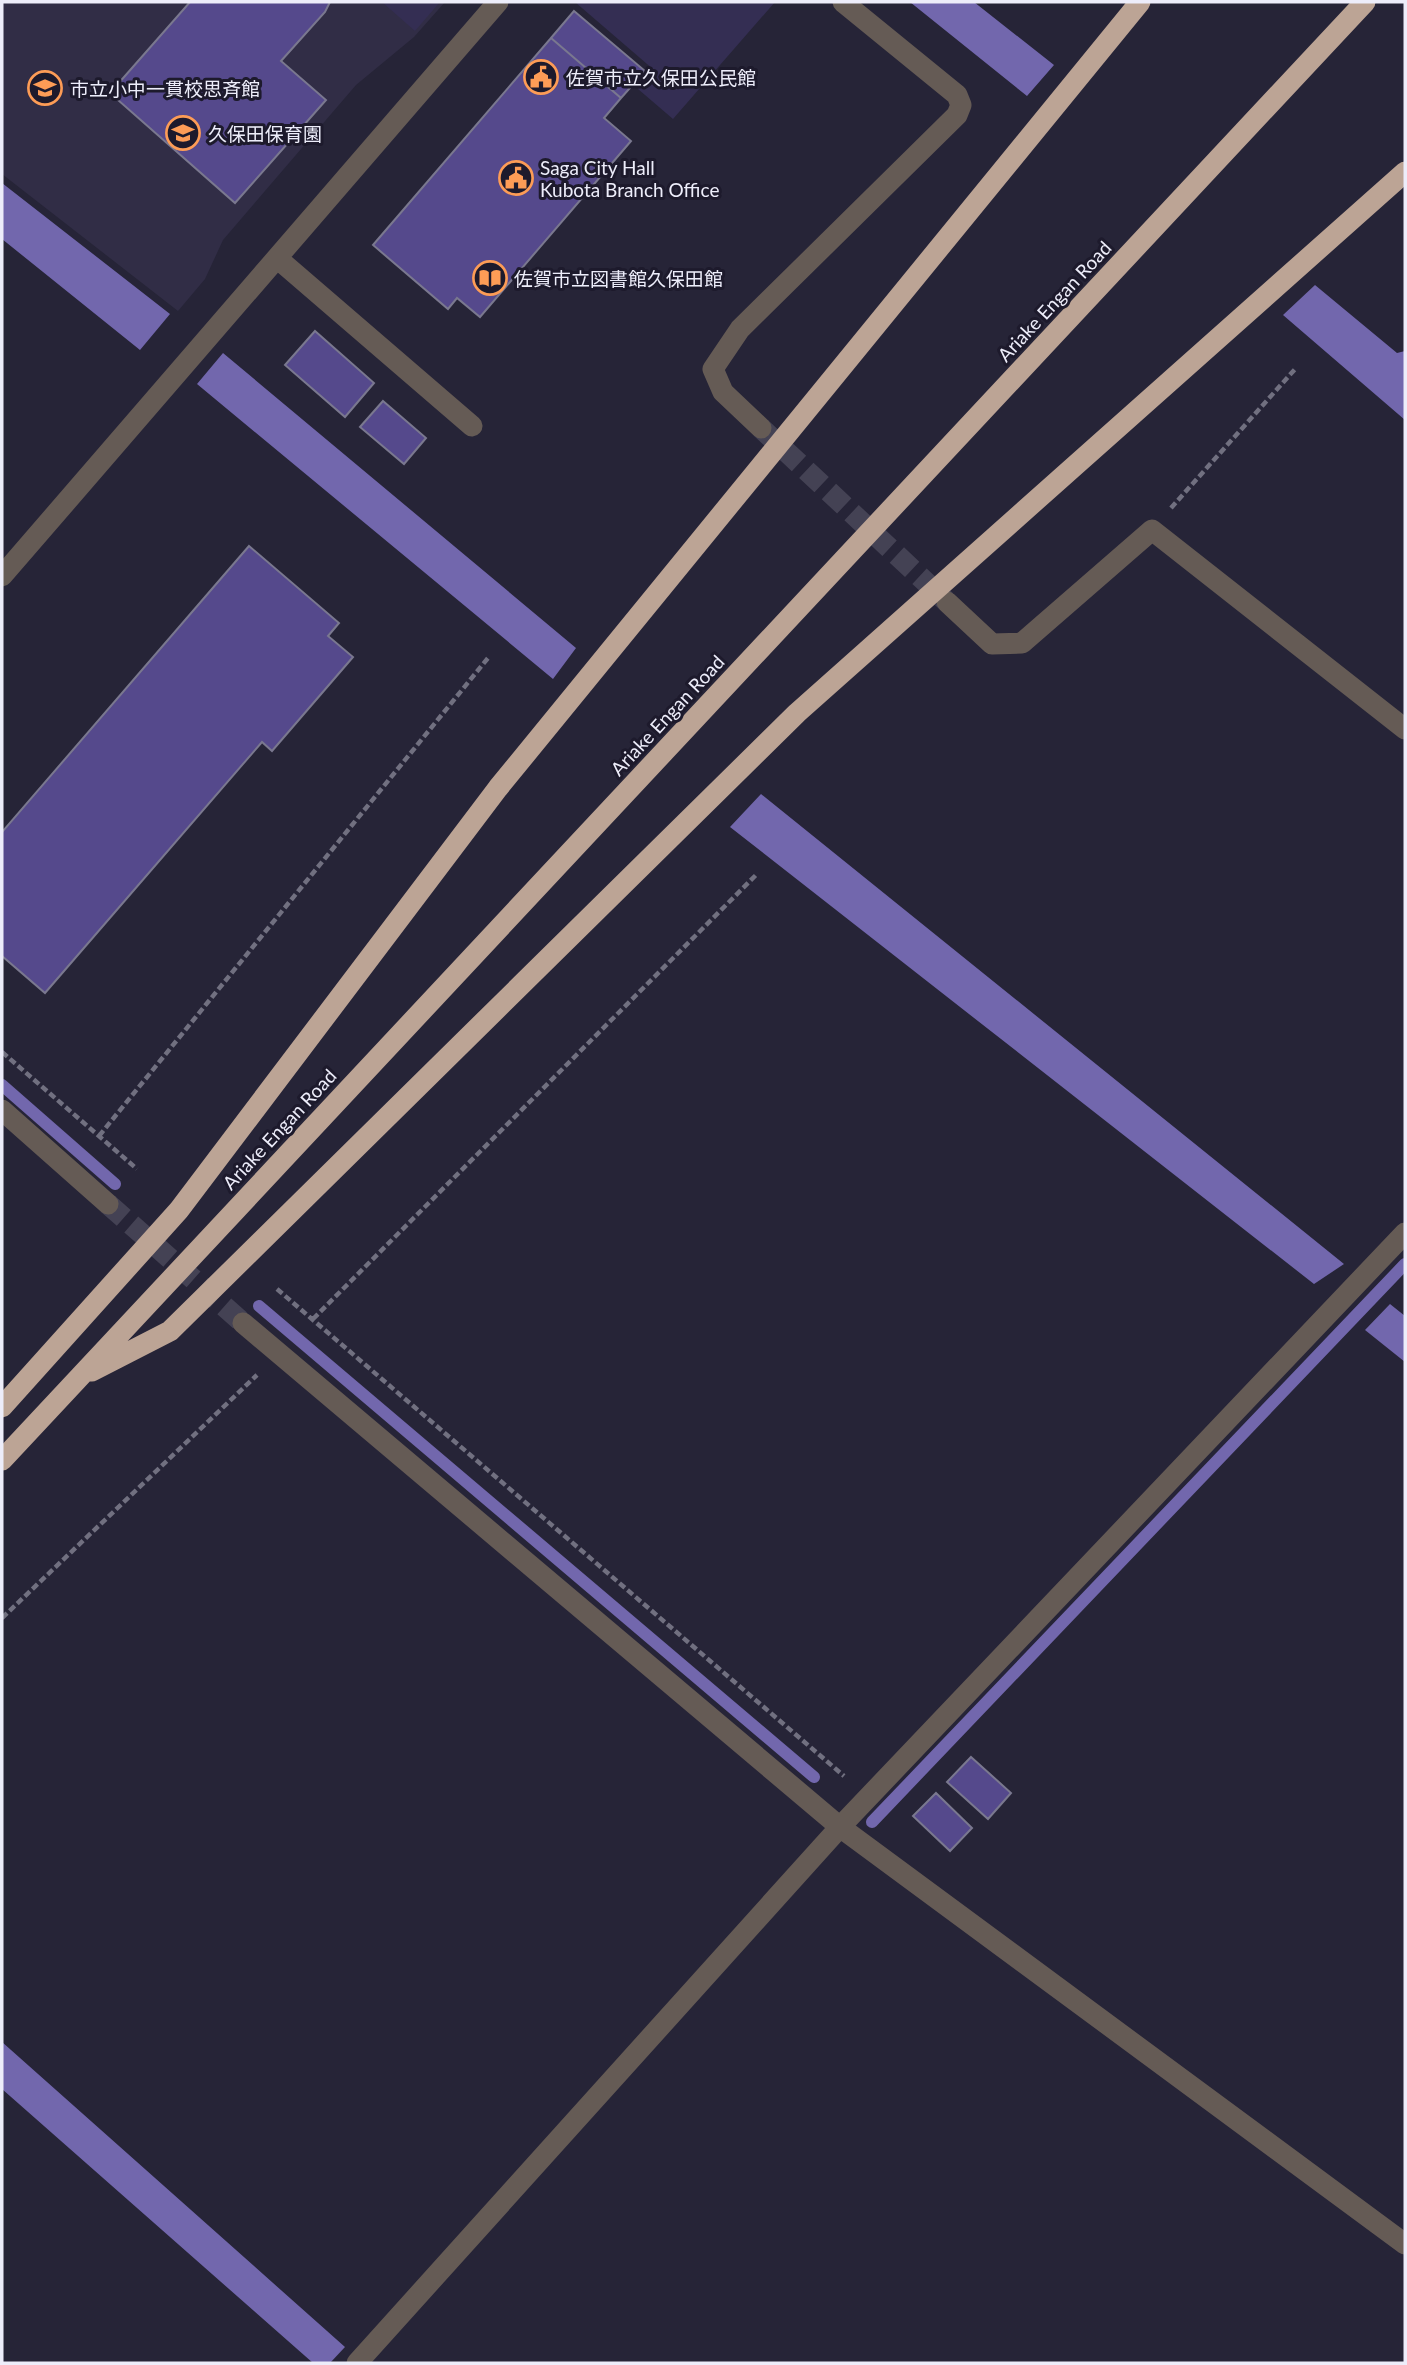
<svg xmlns="http://www.w3.org/2000/svg" width="1407" height="2365" font-family="Lato,'Noto Sans JP',sans-serif">
<style>
.built{fill:#312d46}
.green{fill:#342e53}
.water{fill:#7267ad}
.lines{fill:none;stroke-linecap:round;stroke-linejoin:round}
.stream{stroke:#7267ad;stroke-width:12}
.building{fill:#55498c;stroke:#7a788f;stroke-width:2}
.minor-tunnel{stroke:#444254;stroke-width:21;stroke-dasharray:21 10;stroke-linecap:butt}
.path{stroke:#717080;stroke-width:4.5;stroke-dasharray:7 3.5;stroke-linecap:butt}
.minor{stroke:#655b55;stroke-width:21}
.highway{stroke:#bca495;stroke-width:21}
.labels{text-anchor:middle;dominant-baseline:central;stroke-width:6;stroke-linejoin:round;paint-order:stroke}
.poi-label{font-size:19px;fill:#ededfa;stroke:#1d1a2c;text-anchor:start}
.street-label{font-size:19px;fill:#ededfa;stroke:#1d1a2c}
</style>
<rect width="100%" height="100%" fill="#262437"/>
<!-- built -->
<path class="built" d="M2,2H445L414,37L356,85L223,240L205,279L178,311L2,174Z"/>
<!-- green -->
<path class="green" d="M382,2H440L415,31Z
M575,2H775L673,119L638,89L654,70Z"/>
<!-- water -->
<path class="water" d="M910,2H974L1054,65L1027,96Z
M2,183L170,314L140,350L2,239Z
M1315,285L1397,353L1405,351V420L1283,315Z
M223,353L576,648L553,679L197,384Z
M761,794L1344,1264L1314,1284L730,827Z
M1390,1304L1405,1316V1362L1365,1330Z
M2,2042L345,2347L330,2363H313L2,2089Z"/>
<g class="lines">
<!-- stream -->
<path class="stream" d="M2,1085L115,1184
M259,1306L814,1777
M872,1822L1405,1264"/>
</g>
<!-- building -->
<path class="building" d="M190,2H330L325,12L281,61L326,100L235,203L110,93Z
M574,11L645,71L621,98L551,38Z
M551,38L621,98L604,118L631,141L480,317L457,298L448,309L373,245Z
M315,331L374,383L345,417L285,365Z
M383,401L426,438L404,464L360,427Z
M249,546L339,623L328,636L353,657L272,751L262,742L45,993L2,956V832Z
M971,1757L1011,1793L988,1819L947,1782Z
M936,1793L972,1828L950,1851L913,1816Z"/>
<g class="lines">
<!-- minor-tunnel -->
<path class="minor-tunnel" d="M761,428L946,601
M108,1204L243,1323"/>
<!-- path -->
<path class="path" d="M1171,508L1296,368
M2,1052L137,1169
M99,1136L488,658
M277,1289L844,1776
M313,1319L758,873
M2,1618L257,1375"/>
<!-- minor -->
<path class="minor" d="M277,258L472,426
M761,428L723,392L713,369L740,329L957,115L961,105L957,95L843,2
M2,576L498,2
M947,602L992,644L1022,643L1152,530L1405,729
M2,1110L108,1204
M243,1323L840,1827L1405,2244
M357,2363L840,1827L1405,1233"/>
<!-- highway -->
<path class="highway" d="M92,1371L170,1331L797,713L1405,172
M2,1407L179,1210L498,788L1140,2
M2,1460L1365,2"/>
</g>
<!-- icons -->
<defs>
<g id="civic-ring" transform="scale(1.75)"><circle r="9.5" fill="#1d1a2c" stroke="#fd9c56" stroke-width="1.5"/><path d="M-.6-6.5H3V-4.5H.6V-3L4-1V1h2V6H-6V1h2V-1L-.6-3ZM-1.2 2.5V6h2.4V2.5Z" fill="#fd9c56"/></g>
<g id="school-ring" transform="scale(1.75)"><circle r="9.5" fill="#1d1a2c" stroke="#fd9c56" stroke-width="1.5"/><path d="M0-5L7-2L0 1L-7-2ZM-4 1L0 2.5L4 1V4Q0 6-4 4Z" fill="#fd9c56"/></g>
<g id="library-ring" transform="scale(1.75)"><circle r="9.5" fill="#1d1a2c" stroke="#fd9c56" stroke-width="1.5"/><path d="M-6-4Q-3-5.5-.7-3.5V5Q-3 3-6 4ZM6-4Q3-5.5 .7-3.5V5Q3 3 6 4Z" fill="#fd9c56"/></g>
</defs>
<g fill-rule="evenodd">
<use href="#civic-ring" x="541" y="77"/>
<use href="#school-ring" x="45" y="88"/>
<use href="#school-ring" x="183" y="133"/>
<use href="#civic-ring" x="516" y="178"/>
<use href="#library-ring" x="490" y="278"/>
</g>
<g class="labels">
<!-- poi labels -->
<g class="poi-label">
<text x="566" y="77">佐賀市立久保田公民館</text>
<text x="70" y="88">市立小中一貫校思斉館</text>
<text x="208" y="133">久保田保育園</text>
<text x="540" y="167">Saga City Hall<tspan x="540" dy="22">Kubota Branch Office</tspan></text>
<text x="514" y="278">佐賀市立図書館久保田館</text>
</g>
<!-- street labels -->
<g class="street-label">
<text transform="translate(1054 301) rotate(-47)">Ariake Engan Road</text>
<text transform="translate(667 715) rotate(-47)">Ariake Engan Road</text>
<text transform="translate(279 1129) rotate(-47)">Ariake Engan Road</text>
</g>
</g>
<!-- border -->
<rect width="1407" height="2365" fill="none" stroke="#ededfa" stroke-width="7"/>
</svg>
